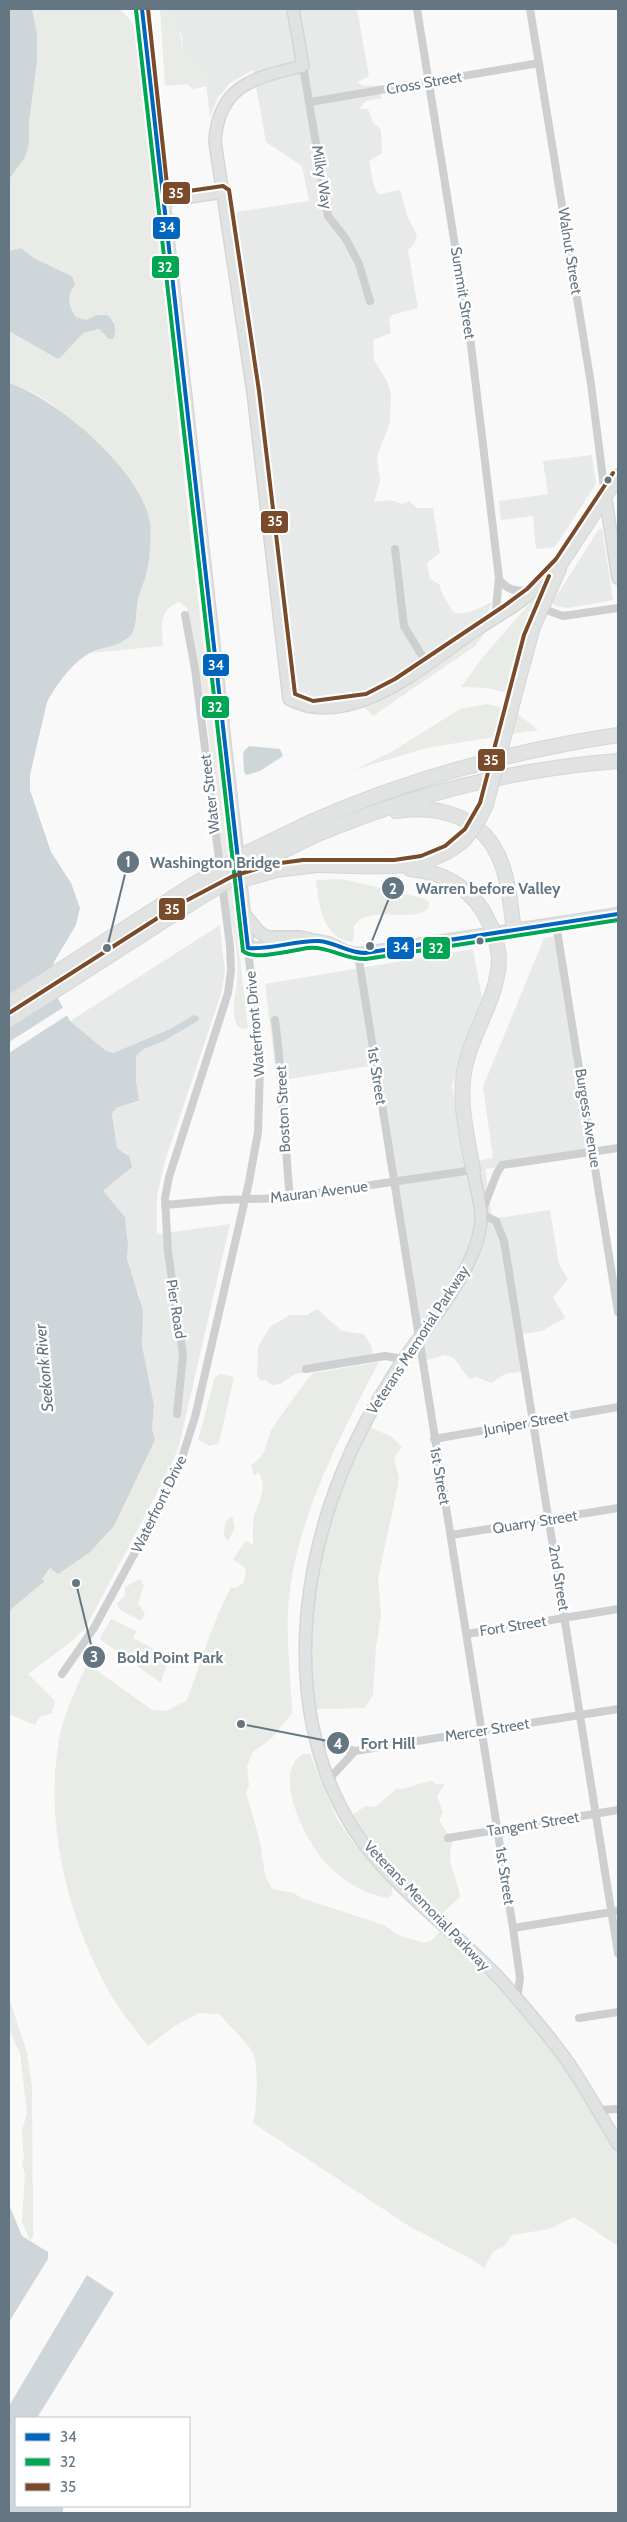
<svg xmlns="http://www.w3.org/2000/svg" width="627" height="2522" font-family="Cabin,sans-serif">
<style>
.built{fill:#e8e9e9}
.green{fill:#e8ebe6}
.water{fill:#ced6d9}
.pier{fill:#f9f9f9}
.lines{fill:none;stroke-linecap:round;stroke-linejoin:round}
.secondary-casing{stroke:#d5d6d7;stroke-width:14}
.highway-casing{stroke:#d5d6d6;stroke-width:16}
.street{stroke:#cecfd0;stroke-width:8}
.secondary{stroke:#e1e2e2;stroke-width:11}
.highway{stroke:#e1e2e2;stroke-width:14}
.highway-bridge-casing{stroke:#d5d6d6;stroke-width:16;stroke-linecap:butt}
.highway-bridge{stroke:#e1e2e2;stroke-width:14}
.bus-1-casing{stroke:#fff;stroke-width:8}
.bus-2-casing{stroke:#fff;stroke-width:8}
.bus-3-casing{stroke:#fff;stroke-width:8}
.bus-1{stroke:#0065bd;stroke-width:4}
.bus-2{stroke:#00a651;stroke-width:4}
.bus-3{stroke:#7a4b2a;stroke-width:4}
.bus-dot{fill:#657683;stroke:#fff;stroke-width:2}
.labels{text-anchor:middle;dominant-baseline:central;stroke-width:5;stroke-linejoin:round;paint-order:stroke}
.street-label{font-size:15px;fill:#657683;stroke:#fff}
.water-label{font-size:16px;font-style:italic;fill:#60757c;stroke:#fff}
.leader{fill:none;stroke:#657683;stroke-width:2}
.callout-dot{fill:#657683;stroke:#fff;stroke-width:2}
.mark-label{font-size:15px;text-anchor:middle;font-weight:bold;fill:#fff}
.callout-label{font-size:16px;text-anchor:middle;font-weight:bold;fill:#657683;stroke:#fff;stroke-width:5;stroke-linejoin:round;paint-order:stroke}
.line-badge{stroke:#fff;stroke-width:2}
.badge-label{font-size:14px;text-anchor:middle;font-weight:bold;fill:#fff}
</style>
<rect width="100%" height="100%" fill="#f9f9f9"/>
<!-- built -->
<path class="built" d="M178,9H357L369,76L357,82L363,86L386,85L380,93L382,98L366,101L359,109H368L373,123L380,128L381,133L382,153L369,161L374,186L379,195L398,190L401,192L407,216L417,235L414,244L408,250L418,308L392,315L389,319L391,333L373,340L374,360L387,381L391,395L390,422L377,457L380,481L374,502L391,500L402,504L409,501L417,508H433L440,553L427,563L430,579L439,584L443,595L453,612L461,614L473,611L492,602L487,613L388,683L362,694L310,701L302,698L294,686L264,423L235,212L309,201L302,166L266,142L253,70L230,83L217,99L210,117L205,76L183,56L182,36L177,24Z
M592,455L596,484L555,547L536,549L533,516L501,520L499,501L548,494L543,461Z
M599,529H602L613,600L568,608L556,606L552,603Z
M220,925L225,972L221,994L165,1161L157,1196V1234L230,1224L179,1446L155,1440L152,1429L154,1405L142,1345L140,1297L131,1276L127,1259L128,1246L102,1191L112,1183L128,1154L117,1148L112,1114L116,1108L139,1102L136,1080V1056L144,1049L164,1041L198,1021L183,1023L113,1053L105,1050L70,1021Z
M560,935L595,1152L485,1169L492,1219L550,1210L559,1264L568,1279L553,1297L565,1318L542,1331L522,1334L525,1371L505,1374L491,1383L476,1377L469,1379L454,1358L445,1355L424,1361L376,1065L277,1081L265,984L473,949L482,998L452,1086L465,1163L493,1158L483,1087L544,938Z
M317,1309L342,1331L364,1334L371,1345L374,1362L295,1374L280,1384L272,1385L265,1380L261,1381L257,1376L258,1347L270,1327L290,1315H307Z"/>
<!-- green -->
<path class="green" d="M32,9H120L135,25L190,530L248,1028L242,1029L237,1026C230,1007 236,999 237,981C238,959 236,936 229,915L206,712L187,608L179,602C158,610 162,628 163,646L91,653L126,640C133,624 134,613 138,597C140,589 144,582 146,575C150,563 151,532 149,519C144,494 127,477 110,459C81,427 52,396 9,383V331L56,358H60L82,333L99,329L106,336H115L116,328L113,320L102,314L86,320L76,317C68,304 68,295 75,281L73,277L34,258L21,248L9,251V138L33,15Z
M160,9H178C177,25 182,40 183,56L205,76L207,86L193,89L187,84L165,86Z
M538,594L540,595L508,693L487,688L461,687L483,657Z
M488,629L475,646L373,716L364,707L394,693Z
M487,704L513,710L538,730L426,748L354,770L391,752L460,709Z
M342,879L422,898L429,902V907C417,925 369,903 354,926L353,942C322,939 319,904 316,880Z
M379,1362C341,1434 297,1517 289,1599C285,1634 291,1677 292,1713L273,1737L253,1752L247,1766L249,1785L246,1792L260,1842L265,1875L272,1889L294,1893L301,1898L384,1925L398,1935L424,1943L432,1940L445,1926L521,2002L618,2143V2246L574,2217L549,2229L512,2235L504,2246L493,2252L484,2268L471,2259L409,2226L253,2123C257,2110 259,2065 253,2053C247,2042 228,2025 220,2014L199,2013L175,2026L148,2046C137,2031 124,2016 114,2000C69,1924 44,1828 59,1740C64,1711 80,1682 91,1654L95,1652L102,1654L96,1670L152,1710L166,1711L187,1700C201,1662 212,1623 231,1587L236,1588L244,1582L246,1569L233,1559L246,1541L253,1545C253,1536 252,1526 254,1517C258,1502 269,1487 258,1472L254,1476L251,1465C268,1453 264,1449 270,1433C271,1429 309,1376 313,1373Z
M220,1374L234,1377L219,1443L210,1446L198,1440L215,1377Z
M370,1427L392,1437L402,1447L394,1458L399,1477L397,1490L378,1578L381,1615L376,1648L373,1694L365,1708L315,1709L311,1704V1618L317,1574L341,1480Z
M155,1440L179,1446L168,1472L86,1627L72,1641L28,1674L55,1701L52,1713L39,1717L35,1725L9,1714V1611L45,1581L42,1579L50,1568L114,1526Z
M232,1516L235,1527L228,1541L224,1536C224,1529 224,1521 232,1516Z
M140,1579L144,1586L138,1603L145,1614L141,1621L120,1610L117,1604L125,1595V1587Z
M111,1619L137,1631L133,1638L169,1657L161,1683L101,1640L100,1638Z
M303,1754H310L337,1819L352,1841L392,1887V1894L388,1898C366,1895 341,1880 326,1863C307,1843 270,1773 303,1754Z
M432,1781L436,1784H445L437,1796L443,1813L439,1820L453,1842C444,1861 458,1877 460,1897L437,1918L388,1868L350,1816L366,1806L376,1807L396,1789C409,1790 418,1782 432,1781Z
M9,1998L27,2052L32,2087L33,2237L30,2240L22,2222L25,2175L22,2163L24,2157L22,2131L27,2113L20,2053L9,2029Z"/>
<!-- water -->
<path class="water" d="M9,9H32L37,36V61L29,121V143L25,157L9,179Z
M21,248L34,258L73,277L75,285C66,295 69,307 76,317L86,320L97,315H107C115,321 118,330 113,339H109L99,329L83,333L60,358H56L9,331V251Z
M9,383C56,398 138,468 149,518C152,531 150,562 146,575C144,582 141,589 139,596C135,608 138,627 130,636C121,646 103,647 92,652C73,661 57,684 47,702L30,775V790L51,852L71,883L80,908L76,925L54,962L52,970L55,993L70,1021L105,1050L113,1053L172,1028L194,1015L199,1017L198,1021L164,1041L144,1049L136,1056V1080L139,1101L116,1108L112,1114L117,1148L129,1156L132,1167L103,1191L125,1217L128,1246L127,1259L143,1310L142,1345L154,1405L152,1429L155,1440L114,1526L89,1553L58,1574L50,1568L42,1579L45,1581L9,1611Z
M249,746L280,749L283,756L260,771L246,775L244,771L243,752Z
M9,2078L10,2207L22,2236L48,2252V2259L9,2322Z
M87,2275L114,2293L37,2418H16V2506H63V2513H9V2406Z"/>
<!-- pier -->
<path class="pier" d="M64,1007L69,1014L9,1053V1042Z"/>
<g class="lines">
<!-- secondary casing -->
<g class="secondary-casing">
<path id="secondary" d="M142,9L248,948
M293,9L303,66C257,77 218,84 215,142L253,392L289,699C350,732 425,665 473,632C496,616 521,605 541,583
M162,201L223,192
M605,495L618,578
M246,916L259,932L267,937H300L329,943L347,952L358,954L618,914
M248,948H274L312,942
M473,1170C475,1184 480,1200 481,1214C483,1261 431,1321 405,1357C395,1371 387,1386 378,1400C303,1525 272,1701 354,1830C391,1887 454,1930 500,1979C522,2004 545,2031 565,2058C584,2085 600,2115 618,2144"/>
</g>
<!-- highway casing -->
<g class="highway-casing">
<path id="highway" d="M541,583L561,563L618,476
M517,686L533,627L559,569
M396,811C440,804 484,817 501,862C509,883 511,908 514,931
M311,822C410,778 512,751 618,735
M313,836C410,795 512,769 618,761
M317,865C367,865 425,876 465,839
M410,869C441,872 466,885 483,911
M9,1003L188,888
M9,1020L196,900
M473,1170C467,1135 457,1098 466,1063C475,1026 499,996 499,957"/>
</g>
<!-- street -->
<path class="street" d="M417,9L471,345L499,578L495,619
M530,9L591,384L605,495
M303,66L328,216L346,239L359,264L370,301
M310,102L539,63
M395,549L404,626L427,664
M499,579C508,592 521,593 535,587
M541,608L563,616L618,608
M556,924L618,1312
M358,954L513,1928L520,1978L517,1999
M275,1020C283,1079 284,1138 290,1198
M618,1148L502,1165L497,1173L481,1214L496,1221L504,1241L618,1953
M165,1205L221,1200L283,1198L473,1170
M306,1369L385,1356L404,1359
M177,1414L183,1355L168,1252L165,1198L169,1177L228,993L231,971L230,946L195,669L185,615
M434,1439L618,1407
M451,1535L618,1508
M467,1634L618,1609
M62,1674L94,1628L165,1497L181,1461L195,1417L249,1182L258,1132L260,1068L248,948
M317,1742L355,1751L618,1709
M329,1779L355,1751
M448,1838L618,1810
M513,1928L618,1911
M579,2018L618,2012
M599,2110L618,2109"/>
<!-- secondary -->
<use href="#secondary" class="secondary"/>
<!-- highway -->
<use href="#highway" class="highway"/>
<!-- highway-bridge casing -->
<g class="highway-bridge-casing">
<path id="highway-bridge" d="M465,839L479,819L486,805L517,686
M238,881L276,870L317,865
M188,888L247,853L311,822
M196,900L258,863L313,836
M483,911L495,934L499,957"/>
</g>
<!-- highway-bridge -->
<use href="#highway-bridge" class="highway-bridge"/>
<!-- bus-1 casing -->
<g class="bus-1-casing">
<path id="bus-1" d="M142,9L248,948C272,950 295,940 319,941C335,942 348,953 365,953L618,914"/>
</g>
<!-- bus-2 casing -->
<g class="bus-2-casing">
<path id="bus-2" d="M136,10L243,951C254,961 293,950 308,948C329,946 345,960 366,959L618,920"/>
</g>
<!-- bus-3 casing -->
<g class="bus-3-casing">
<path id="bus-3" d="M148,9L168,194L223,186L229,190L259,391L295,694L313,701L366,694L395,679L504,606L527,589L556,559L613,473
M9,1013L178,905L233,876L273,864L303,860H394L421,856L445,846L465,829L480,803L524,635L549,576"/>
</g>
<!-- bus-1 -->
<use href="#bus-1" class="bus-1"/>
<!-- bus-2 -->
<use href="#bus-2" class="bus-2"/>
<!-- bus-3 -->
<use href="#bus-3" class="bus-3"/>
</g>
<!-- markers -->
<g class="bus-dot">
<circle cx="608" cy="480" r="4.5"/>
<circle cx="480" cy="941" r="4.5"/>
</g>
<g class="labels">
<!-- street labels -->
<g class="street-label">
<text transform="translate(424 83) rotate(-10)">Cross Street</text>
<text transform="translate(322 177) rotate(81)">Milky Way</text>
<text transform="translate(570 251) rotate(81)">Walnut Street</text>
<text transform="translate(463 293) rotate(81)">Summit Street</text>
<text transform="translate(210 794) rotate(-97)">Water Street</text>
<text transform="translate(255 1024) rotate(-95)">Waterfront Drive</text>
<text transform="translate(377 1076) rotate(81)">1st Street</text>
<text transform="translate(283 1109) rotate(-93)">Boston Street</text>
<text transform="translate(588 1118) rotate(81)">Burgess Avenue</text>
<text transform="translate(319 1192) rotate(-7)">Mauran Avenue</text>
<text transform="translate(176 1309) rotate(81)">Pier Road</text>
<text transform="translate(418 1340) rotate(-57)">Veterans Memorial Parkway</text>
<text transform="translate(526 1423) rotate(-10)">Juniper Street</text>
<text transform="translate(440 1476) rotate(80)">1st Street</text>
<text transform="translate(159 1504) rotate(-64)">Waterfront Drive</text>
<text transform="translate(535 1522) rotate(-9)">Quarry Street</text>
<text transform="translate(559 1578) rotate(81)">2nd Street</text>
<text transform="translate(513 1626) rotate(-9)">Fort Street</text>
<text transform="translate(487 1730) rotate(-9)">Mercer Street</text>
<text transform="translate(533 1824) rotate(-9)">Tangent Street</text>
<text transform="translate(505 1876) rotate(81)">1st Street</text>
<text transform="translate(427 1906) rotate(46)">Veterans Memorial Parkway</text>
</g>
<!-- water labels -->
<g class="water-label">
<text transform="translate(44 1368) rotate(-95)">Seekonk River</text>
</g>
</g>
<!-- callouts -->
<path class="leader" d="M107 948L128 862M370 946L393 888M76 1583L94 1657M241 1724L338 1743"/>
<g class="callout-dot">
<circle cx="107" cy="948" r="5"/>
<circle cx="370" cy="946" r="5"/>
<circle cx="76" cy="1583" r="5"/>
<circle cx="241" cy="1724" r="5"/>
<circle cx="128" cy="862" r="12"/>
<circle cx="393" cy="888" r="12"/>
<circle cx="94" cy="1657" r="12"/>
<circle cx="338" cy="1743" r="12"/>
</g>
<g class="mark-label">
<text x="128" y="867">1</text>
<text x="393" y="894">2</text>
<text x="94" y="1662">3</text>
<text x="338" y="1749">4</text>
</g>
<g class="callout-label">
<text x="215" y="868">Washington Bridge</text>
<text x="488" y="894">Warren before Valley</text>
<text x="170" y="1663">Bold Point Park</text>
<text x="388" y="1749">Fort Hill</text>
</g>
<g class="line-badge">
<rect x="162" y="181" width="29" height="24" rx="5" fill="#7a4b2a"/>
<rect x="152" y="216" width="29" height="24" rx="5" fill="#0065bd"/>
<rect x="151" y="255" width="29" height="24" rx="5" fill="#00a651"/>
<rect x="260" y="510" width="29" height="24" rx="5" fill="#7a4b2a"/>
<rect x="202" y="653" width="28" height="24" rx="5" fill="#0065bd"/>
<rect x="201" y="695" width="29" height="24" rx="5" fill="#00a651"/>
<rect x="477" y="748" width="29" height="24" rx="5" fill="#7a4b2a"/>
<rect x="158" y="897" width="28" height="24" rx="5" fill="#7a4b2a"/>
<rect x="386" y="936" width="29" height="24" rx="5" fill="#0065bd"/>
<rect x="422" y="936" width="29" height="24" rx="5" fill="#00a651"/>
</g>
<g class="badge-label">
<text x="176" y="198">35</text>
<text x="167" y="232">34</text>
<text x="165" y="272">32</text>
<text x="275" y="526">35</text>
<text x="216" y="670">34</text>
<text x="215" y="712">32</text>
<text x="491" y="765">35</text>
<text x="172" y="914">35</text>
<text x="401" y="952">34</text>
<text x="436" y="953">32</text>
</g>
<!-- border -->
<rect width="627" height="2522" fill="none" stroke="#657683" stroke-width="20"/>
<!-- legend -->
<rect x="15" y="2417" width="175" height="90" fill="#ffffff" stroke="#c1c8cd"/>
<rect x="25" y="2433" width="25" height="8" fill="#0065bd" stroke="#c1c8cd"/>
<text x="60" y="2442" font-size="15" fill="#657683">34</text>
<rect x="25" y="2458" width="25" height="8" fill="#00a651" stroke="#c1c8cd"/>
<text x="60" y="2467" font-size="15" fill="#657683">32</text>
<rect x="25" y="2483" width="25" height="8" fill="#7a4b2a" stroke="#c1c8cd"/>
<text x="60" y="2492" font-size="15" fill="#657683">35</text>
</svg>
